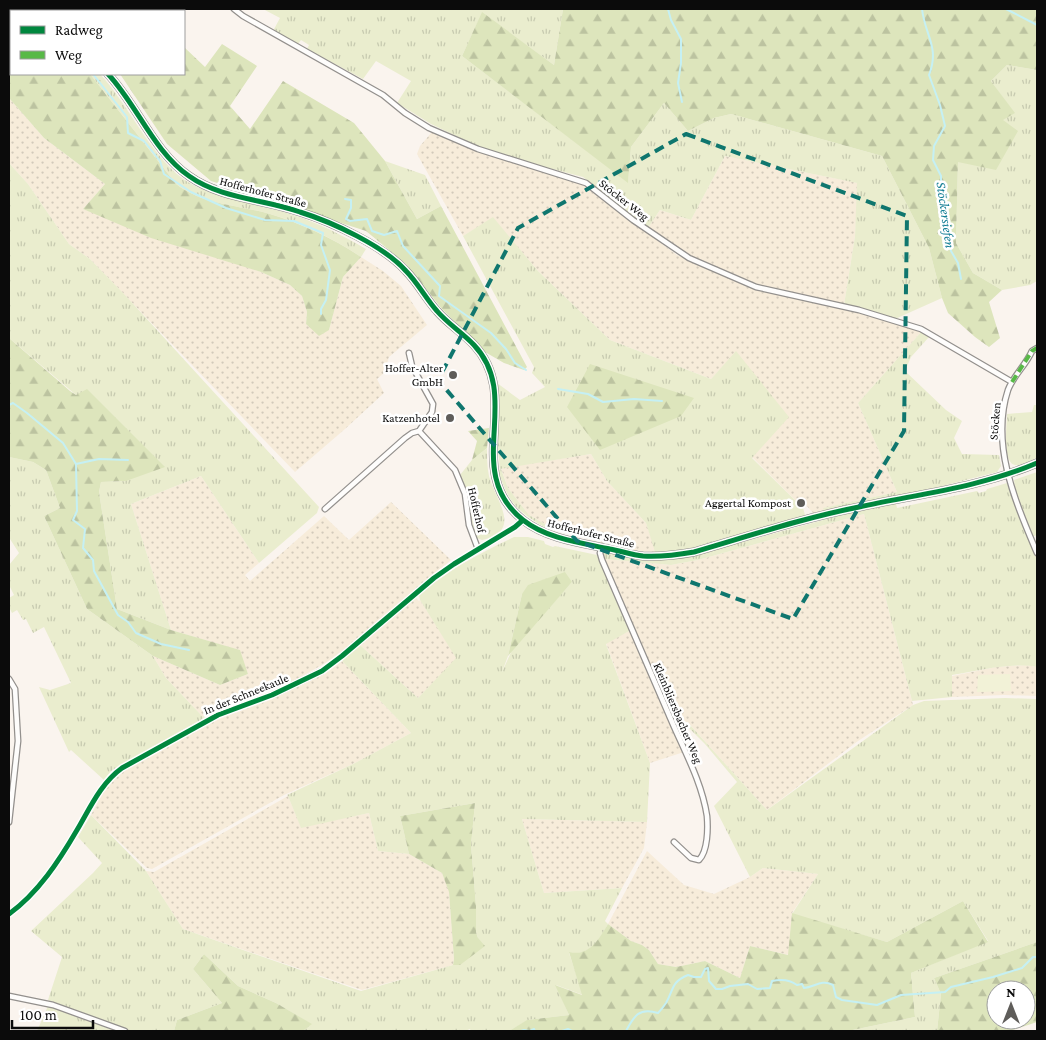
<svg xmlns="http://www.w3.org/2000/svg" width="1046" height="1040" font-family="'Crimson Pro',serif">
<style>
.farmland{fill:url(#farmland-dots)}
.grass{fill:url(#grass-tufts);fill-rule:evenodd}
.forest{fill:url(#forest-firs);fill-rule:evenodd}
.pitch{fill:#f2f2d7}
.lines{fill:none;stroke-linecap:round;stroke-linejoin:round}
.stream{stroke:#c5f0f4;stroke-width:2}
.street-casing{stroke:#93908d;stroke-width:7}
.secondary-casing{stroke:#898784;stroke-width:9}
.street{stroke:#fefdfc;stroke-width:4.5}
.secondary{stroke:#f4efe8;stroke-width:6}
.quiet{stroke:#58b947;stroke-width:4;stroke-dasharray:8 4;stroke-linecap:butt}
.cycleway-casing{stroke:#fff;stroke-width:8}
.cycleway{stroke:#00873e;stroke-width:5}
.marked{fill:none;stroke:#0f766e;stroke-width:4;stroke-dasharray:10 6;stroke-linejoin:round}
.poi-dot{fill:#5f5d5a;stroke:#fff;stroke-width:2}
.labels{text-anchor:middle;dominant-baseline:central;stroke-width:5;stroke-linejoin:round;paint-order:stroke}
.street-label{font-size:12px;fill:#0b0b0b;stroke:#fff}
.poi-label{font-size:12px;fill:#0b0b0b;stroke:#fff;text-anchor:end}
.water-label{font-size:14px;font-style:italic;fill:#157f95;stroke:#fff}
</style>
<defs>
<pattern id="farmland-dots" width="8" height="8" patternUnits="userSpaceOnUse" patternTransform="scale(1.25)"><rect width="8" height="8" fill="#f7ecda"/><path d="M2 2h.1M6 6h.1" fill="none" stroke="#d2c9ba" stroke-width="1.8" stroke-linecap="round"/></pattern>
<pattern id="grass-tufts" width="24" height="20" patternUnits="userSpaceOnUse" patternTransform="scale(1.25)"><rect width="24" height="20" fill="#eaedce"/><path d="M3 7l-1-3M5 7V3M7 7l1-3M15 17l-1-3M17 17v-4M19 17l1-3" fill="none" stroke="#c7cab0"/></pattern>
<pattern id="forest-firs" width="22" height="20" patternUnits="userSpaceOnUse" patternTransform="scale(1.25)"><rect width="22" height="20" fill="#dde5bc"/><path d="M5 1l3.5 6h-7zM16 11l3.5 6h-7z" fill="#bcc3a0"/></pattern>
</defs>
<rect width="100%" height="100%" fill="#faf4ee"/>
<!-- farmland -->
<path class="farmland" d="M9,98L44,138L105,184L83,209L261,272L290,285L302,296L307,312L306,324L329,330L343,277L361,257L383,271L401,286L427,325L389,357L384,373L377,379L384,393L345,429L295,472L90,259L69,244L28,184L9,163Z
M432,132L477,151L580,183L677,255L755,289L859,312L922,331L858,403L897,492L824,508L825,512L813,513L800,498L796,501L752,457L736,352L711,379L610,340L538,271L493,218L463,236L417,154L420,146Z
M725,156L858,183L855,236L844,305L757,286L743,281L685,254L647,229L660,210L691,220Z
M591,454L607,481L646,523L656,552L629,550L589,540L563,529H554L529,515L508,488L501,468Z
M201,476L259,563L245,575L250,581L324,516L349,540L391,502L451,560L336,657L290,683L254,698L226,707L204,718L166,678L153,656L220,685L248,674L239,650L171,630L131,504Z
M864,514L913,705L858,741L767,810L691,726L678,735L604,559L671,565L698,560Z
M416,598L419,601L420,600L457,658L418,698L360,645Z
M631,630L684,752L650,763L606,643Z
M341,660L411,733L355,763L284,795L152,869L147,868L91,815L108,783L123,769L232,712L273,697L316,677Z
M1026,665L1037,667V696L1004,695L952,697V676L996,667Z
M288,796L301,827L369,813L378,851L409,854L442,873L449,891L454,959L453,965L362,990L183,929L146,871L154,872Z
M522,819L647,822L644,848L622,888L544,893Z
M647,851L684,885L714,894L750,877L763,868L818,874L792,913L789,955L750,946L740,978L705,961L676,967L658,964L649,950L642,945L631,941L608,924Z"/>
<!-- grass -->
<path class="grass" d="M263,9H563L554,65L482,13L462,56L628,182L631,147L664,103L688,131L714,118L731,114L882,156L929,248L942,298L895,319L844,305L855,236L857,183L725,156L691,220L660,210L647,229L583,177L514,159L479,147L431,124L397,103L411,81L376,61L363,79L307,49L309,45L301,40L298,44L273,31L280,18Z
M1007,65L1037,70V281L1030,285L1002,290L973,273L956,243L958,161L1002,120L1014,113L991,81Z
M90,74H100C128,104 150,154 182,178C209,198 258,204 290,214C317,222 342,235 366,249L361,257C333,238 303,224 270,214C239,205 203,205 176,184Z
M385,161L425,175L441,206L417,219Z
M9,163L28,184L69,244L90,259L125,295L319,507L317,513L259,563L201,476L131,504L171,630L117,609L99,492L101,482L126,481L76,395L9,338Z
M493,217L538,271L610,340L711,379L736,351L789,417L752,458L803,508L805,515L685,550L655,552L646,523L607,481L591,454L500,469L497,438L500,402L497,383L520,400L545,387L532,373L534,367L463,236Z
M922,331L929,337L911,357L905,371L946,410L962,421L954,438L962,454L999,455L1001,466L997,472L899,497L825,512L823,508L897,492L858,403Z
M1034,405H1037V458C1031,460 1021,466 1015,465C1002,463 1007,424 1007,414L1032,412Z
M487,448C487,457 487,467 489,476C495,500 524,531 482,540L477,538C469,517 469,495 460,475L472,460Z
M9,457L33,462L46,470L60,508L44,516L87,609L153,656L166,678L204,718L124,763L111,771L104,780L71,750L69,752L39,687L50,690L71,683L44,627L33,633L26,619L23,620L17,610L12,613L9,607V598L14,595L9,585V565L19,553L10,539L9,540Z
M501,469L508,488L529,515L554,529C546,529 540,525 533,520C512,507 506,494 498,470Z
M1037,472V535L1032,537L1015,489L1014,480Z
M1007,483L1037,559V667C1011,662 978,671 952,675V697L912,701L864,514L698,560L671,565L604,559V552L636,558L663,560L695,555L838,516L896,503L897,508L977,491L979,493L986,491L987,489Z
M514,537H528L544,541L545,544L553,547L555,546L597,555L631,630L606,644L650,763L647,822L522,819L544,893L622,888L605,921L608,924C599,940 590,956 569,953L583,995L556,985L569,1015L528,1020L509,1031H471L470,1029L465,1031H305L303,1030L311,1024L276,1003L238,986L204,954L193,969L222,1003L177,1020L174,1031H130L48,1000L62,957L31,931L93,873L102,863L78,837L91,815L146,871L183,929L361,991L453,965H460L478,938L476,932V906L471,845L475,803L400,816L409,854L378,851L369,813L301,828L288,796L287,795L355,763L411,733L341,660L360,645L418,698L456,658L420,600L419,595C447,570 480,553 514,537ZM572,582L513,648L502,672L508,656L522,594Z
M1005,698L1037,699V942L934,978L941,994L937,1031H848L915,1017L911,973L988,941L963,901L887,942L792,914L818,874L763,868L750,877L714,806L737,782L705,744L689,728L690,725L767,810L913,705L924,701Z
M48,1006L115,1031H37Z"/>
<!-- forest -->
<path class="forest" d="M9,9H46L47,11H11V74H90L176,184C203,205 239,205 270,214C302,224 333,238 361,257L343,277L329,330L319,336L306,324L307,312L302,296L290,285L261,272L151,238L83,209L105,184L44,138L9,98Z
M563,9H1037V70L1007,65L991,81L1015,113L1003,120L1018,131L996,170L958,162L956,243L973,273L1002,290L989,302L1000,338L989,347L975,337L948,313L942,298L929,248L882,156L731,114L714,118L688,131L664,103L631,147L628,183L462,56L482,12L554,65Z
M222,44L257,66L230,106L250,129L283,81L354,123L385,161L417,219L441,206L527,367L524,370L504,363L485,352L442,309L406,264L366,231L211,181L167,144L120,74H184V47L205,67Z
M9,338L70,391L76,395L87,389L165,467L126,481L101,482L99,492L117,609L171,630L240,650L248,674L220,685L153,656L87,609L44,516L60,508L46,470L33,462L9,457Z
M590,364L694,398L681,416L600,450L567,407Z
M489,428L487,448L472,460L477,441L468,431Z
M565,572L572,582L508,656L522,594L528,585Z
M475,803L471,845L476,906V932L478,938L485,946L460,965H453L454,959L449,892L442,873L409,854L400,816Z
M963,901L988,942L911,973L915,1017L848,1031H509L527,1020L569,1015L555,985L582,995L569,952C589,957 599,939 608,924L631,941L642,945L649,950L658,964L676,967L705,961L740,978L750,946L788,955L792,913L887,942Z
M1037,942V1022L1010,1031H937L941,994L934,978ZM996,990H1026V1020H996Z
M204,954L238,986L276,1003L312,1024L304,1030L305,1031L214,1030L174,1031L177,1020L222,1003L193,969Z"/>
<!-- pitch -->
<path class="pitch" d="M1010,674L1011,691L977,692L978,675Z"/>
<g class="lines">
<!-- stream -->
<path class="stream" d="M668,9L671,20L681,39V63L678,83L682,102
M922,9C925,36 940,47 929,75L940,105L945,126L934,146L933,160L941,176V188L947,210L944,218L951,251L958,263L961,279
M1006,9L1037,25
M46,11L47,9
M93,74L127,117L128,133L144,141L160,161L164,174L191,192L226,208L265,220L294,221L323,233L321,245L330,270L326,300L321,309V314
M345,199L351,200V208L346,219L350,221L367,219L372,231L384,235L397,231L403,246L440,286L439,296L491,333L506,349L515,363L526,370
M558,389L588,394L603,402L634,399L662,401
M9,405L13,403L27,413L63,443L76,464L77,511L73,520L85,529L83,548L93,560L94,571L118,615L128,622L136,633L161,644L189,650
M76,464L99,459L128,460
M521,1031L524,1030L529,1031
M530,1031L534,1029L535,1031
M562,1031L568,1029L572,1031
M626,1031C634,1016 639,1007 658,1013C661,1010 664,1006 666,1003C674,989 671,982 688,975L694,977H701L705,969L708,968L709,981L716,989H722L730,986L748,984L757,989L770,988L772,981C781,979 789,979 797,985L802,984L804,988C815,987 821,979 833,985L836,997L842,1000L877,1005L901,995L945,992L951,987L993,977L1022,968L1033,957H1037"/>
<!-- street casing -->
<g class="street-casing">
<path id="street" d="M234,9L243,16L383,95L405,113L429,128L478,149L586,183L633,220L689,258L756,287L859,310L921,329L1012,382
M1037,348L1032,351C1026,365 1013,376 1008,390C990,445 1016,503 1037,553
M409,353L412,366L433,404L432,412L419,431L455,470L465,494L469,525L478,549
M325,509L405,438L412,433L419,431
M602,547L600,553L602,560C625,614 649,668 672,722C685,752 702,783 707,816C708,828 708,851 699,860L691,858L674,842
M9,679L15,689L18,741L9,822
M9,914C38,893 59,861 77,830C90,808 101,783 122,768L218,715L272,695L322,671L342,656L434,578L454,564L515,527L523,520
M9,996L53,1005L125,1031"/>
</g>
<!-- secondary casing -->
<g class="secondary-casing">
<path id="secondary" d="M58,9L59,11
M108,74C137,105 154,152 189,176C221,199 264,199 300,212C332,222 384,246 406,271C418,283 426,299 437,311C448,324 463,333 474,345C524,398 461,471 523,520C547,539 582,543 610,549C621,551 632,555 643,556C661,557 677,555 694,552C749,536 803,518 859,507C919,494 981,487 1037,463"/>
</g>
<!-- street -->
<use href="#street" class="street"/>
<!-- secondary -->
<use href="#secondary" class="secondary"/>
<!-- quiet -->
<path class="quiet" d="M1012,382L1032,351L1037,348"/>
<!-- cycleway casing -->
<g class="cycleway-casing">
<path id="cycleway" d="M108,74C137,105 154,152 189,176C221,199 264,199 300,212C332,222 384,246 406,271C418,283 426,299 437,311C448,324 463,333 474,345C524,398 461,471 523,520C547,539 582,543 610,549C621,551 632,555 643,556C661,557 677,555 694,552C749,536 803,518 859,507C919,494 981,487 1037,463
M9,914C38,893 59,861 77,830C90,808 101,783 122,768L218,715L272,695L322,671L342,656L434,578L454,564L515,527L523,520"/>
</g>
<!-- cycleway -->
<use href="#cycleway" class="cycleway"/>
</g>
<!-- marked area -->
<path class="marked" d="M686,134L907,216L904,431L793,619L577,541L438,380L518,228Z"/>
<!-- markers -->
<g class="poi-dot">
<circle cx="453" cy="375" r="5"/>
<circle cx="450" cy="418" r="5"/>
<circle cx="801" cy="503" r="5"/>
</g>
<g class="labels">
<!-- street labels -->
<g class="street-label">
<text transform="translate(263 192) rotate(15)">Hofferhofer Straße</text>
<text transform="translate(624 200) rotate(38)">Stöcker Weg</text>
<text transform="translate(995 421) rotate(-85)">Stöcken</text>
<text transform="translate(477 510) rotate(77)">Hofferhof</text>
<text transform="translate(591 533) rotate(14)">Hofferhofer Straße</text>
<text transform="translate(246 694) rotate(-22)">In der Schneekaule</text>
<text transform="translate(678 713) rotate(67)">Kleinbliersbacher Weg</text>
</g>
<!-- poi labels -->
<g class="poi-label">
<text x="443" y="368">Hoffer-Alter<tspan x="443" dy="14">GmbH</tspan></text>
<text x="440" y="418">Katzenhotel</text>
<text x="791" y="503">Aggertal Kompost</text>
</g>
<!-- water labels -->
<g class="water-label">
<text transform="translate(946 215) rotate(82)">Stöckersiefen</text>
</g>
</g>
<!-- border -->
<rect width="1046" height="1040" fill="none" stroke="#0b0b0b" stroke-width="20"/>
<!-- legend -->
<rect x="10" y="10" width="175" height="65" fill="#ffffff" stroke="#9d9d9d"/>
<rect x="20" y="26" width="25" height="8" fill="#00873e" stroke="#9d9d9d"/>
<text x="55" y="35" font-size="15" fill="#0b0b0b">Radweg</text>
<rect x="20" y="51" width="25" height="8" fill="#58b947" stroke="#9d9d9d"/>
<text x="55" y="60" font-size="15" fill="#0b0b0b">Weg</text>
<!-- north arrow -->
<g transform="translate(1011 1005)"><circle r="24" fill="#ffffff" stroke="#9d9d9d"/>
<path d="M0-4L9 19L0 12L-9 19Z" fill="#5f5d5a"/>
<text y="-8" font-size="14" font-weight="bold" text-anchor="middle" fill="#0b0b0b">N</text>
</g>
<!-- scale -->
<path d="M12 1020v8h81v-8" fill="none" stroke="#0b0b0b" stroke-width="2.5"/>
<text x="20" y="1020" font-size="15" fill="#0b0b0b" stroke="#ffffff" stroke-width="4" paint-order="stroke">100 m</text>
</svg>
